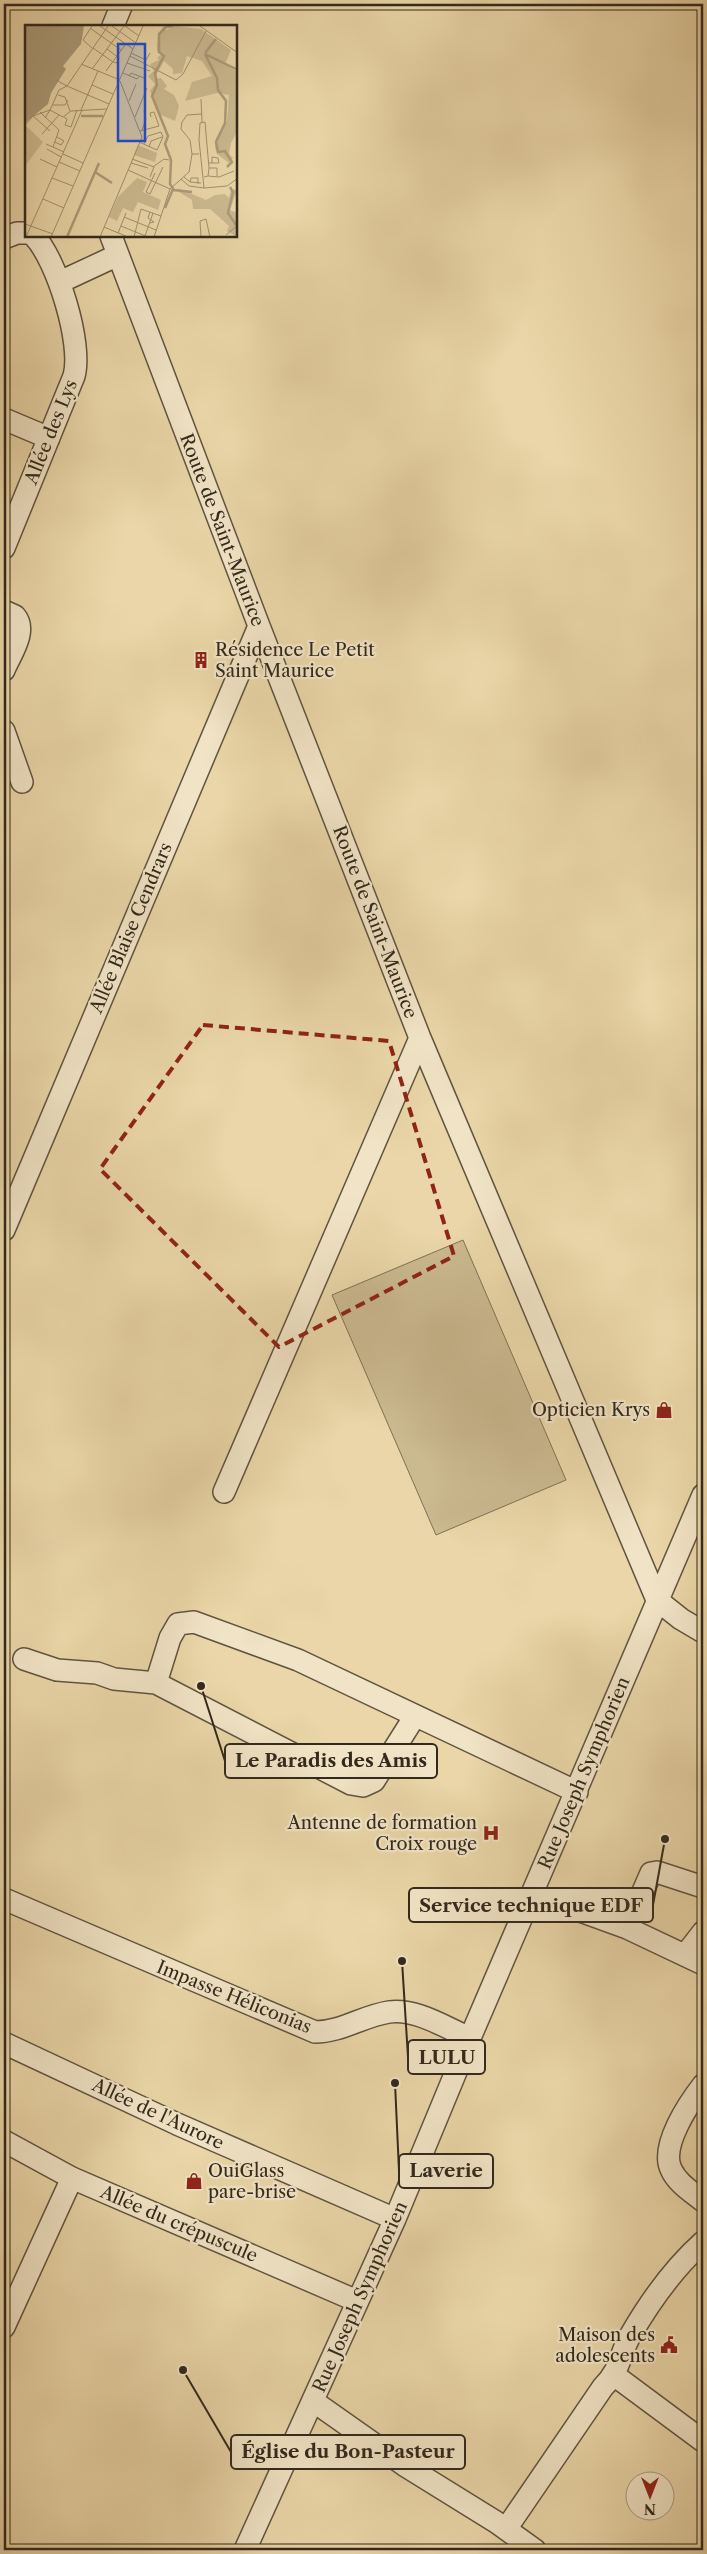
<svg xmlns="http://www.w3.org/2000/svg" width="707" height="2554" font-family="'Libre Caslon Text',serif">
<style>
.green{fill:#cbb990;stroke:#7e7156}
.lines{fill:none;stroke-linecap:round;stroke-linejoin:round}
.minor-casing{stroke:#605440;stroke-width:24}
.minor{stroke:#f1e4c6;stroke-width:21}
.marked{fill:none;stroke:#8f2418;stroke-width:4;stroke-dasharray:10 6;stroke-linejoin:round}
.labels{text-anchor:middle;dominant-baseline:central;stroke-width:4.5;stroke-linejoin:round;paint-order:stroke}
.street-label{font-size:18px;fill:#32291d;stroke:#f1e4c6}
.poi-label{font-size:18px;fill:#32291d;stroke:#f1e4c6;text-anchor:end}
.inset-river{fill:none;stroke:#ab9b79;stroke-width:2.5}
.inset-road{fill:none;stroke:#a09170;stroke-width:1}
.view{fill:#1d4ed8;fill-opacity:0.15;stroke:#1d4ed8;stroke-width:2.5}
.inset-edge{fill:none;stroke:#32291d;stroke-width:2.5}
.leader{fill:none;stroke:#32291d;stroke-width:2}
.callout-dot{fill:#32291d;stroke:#f1e4c6;stroke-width:2}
.callout{fill:#f1e4c6;stroke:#32291d;stroke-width:2}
.callout-label{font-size:19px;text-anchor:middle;font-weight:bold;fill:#32291d}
</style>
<rect width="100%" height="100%" fill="#ead6a8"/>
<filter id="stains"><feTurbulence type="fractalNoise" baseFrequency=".004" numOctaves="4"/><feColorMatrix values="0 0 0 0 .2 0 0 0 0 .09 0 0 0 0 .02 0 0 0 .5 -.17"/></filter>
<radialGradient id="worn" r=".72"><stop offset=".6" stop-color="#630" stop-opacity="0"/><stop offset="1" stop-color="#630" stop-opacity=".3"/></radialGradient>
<!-- green -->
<path class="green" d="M463,1240L566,1480L436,1535L332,1295Z"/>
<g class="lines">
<!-- minor casing -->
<g class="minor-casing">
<path id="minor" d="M113,26L122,4
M111,236L259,626L420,1038L657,1600L681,1619L703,1632
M4,238L17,233H26
M60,282L118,255
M4,419L49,438
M4,548L74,376C83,344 57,260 34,236
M4,611L15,616C28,631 10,655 4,670
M4,731L22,782
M4,1230L259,626
M224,1492L420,1038
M24,1659L57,1670L97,1673L114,1679L156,1683L351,1784L363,1786L374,1781L415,1716
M156,1683L170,1638L178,1624L194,1622L298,1660L577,1792
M533,1894L627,1928L703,1964
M4,1899L315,2032C341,2032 363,2016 389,2012C416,2008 446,2028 470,2038
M627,1928L651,1873L657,1872L703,1887
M686,1954L703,1932
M4,2043L177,2124L395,2219
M703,2085C689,2103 660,2146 671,2169C677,2183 692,2192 703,2201
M4,2141L72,2178L357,2301
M4,2327L72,2178
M614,2375L703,2441
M313,2401L404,2465L496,2522L535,2550
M506,2529L603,2387C621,2369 619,2356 630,2336C649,2303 674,2268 703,2242
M245,2550L395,2219L470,2038L703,1495"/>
</g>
<!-- minor -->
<use href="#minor" class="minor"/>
</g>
<!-- marked area -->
<path class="marked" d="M203,1025L389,1041L454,1256L279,1347L100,1169Z"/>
<!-- icons -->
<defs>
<g id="building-bare" transform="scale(1.35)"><path d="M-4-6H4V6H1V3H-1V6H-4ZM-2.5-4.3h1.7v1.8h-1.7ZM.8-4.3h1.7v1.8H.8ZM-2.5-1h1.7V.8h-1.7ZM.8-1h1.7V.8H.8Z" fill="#8f2418" stroke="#f1e4c6" stroke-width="2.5" paint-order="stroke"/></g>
<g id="shop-bare" transform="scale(1.35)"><path d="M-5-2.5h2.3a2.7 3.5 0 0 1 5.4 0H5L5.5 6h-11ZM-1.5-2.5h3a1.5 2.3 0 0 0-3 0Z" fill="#8f2418" stroke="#f1e4c6" stroke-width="2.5" paint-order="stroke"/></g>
<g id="hospital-bare" transform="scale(1.35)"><path d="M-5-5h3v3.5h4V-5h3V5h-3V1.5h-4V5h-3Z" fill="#8f2418" stroke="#f1e4c6" stroke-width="2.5" paint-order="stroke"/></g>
<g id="civic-bare" transform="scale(1.35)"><path d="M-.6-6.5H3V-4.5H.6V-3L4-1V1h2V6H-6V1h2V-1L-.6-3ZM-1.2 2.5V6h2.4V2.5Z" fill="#8f2418" stroke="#f1e4c6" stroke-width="2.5" paint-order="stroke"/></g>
</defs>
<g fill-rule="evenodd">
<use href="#building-bare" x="201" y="660"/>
<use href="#shop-bare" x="664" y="1410"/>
<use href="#hospital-bare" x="491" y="1833"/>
<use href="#shop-bare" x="194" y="2181"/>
<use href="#civic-bare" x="669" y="2345"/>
</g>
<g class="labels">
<!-- street labels -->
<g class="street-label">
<text transform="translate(51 432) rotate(-68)">Allée des Lys</text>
<text transform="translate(222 530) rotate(69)">Route de Saint-Maurice</text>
<text transform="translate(375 922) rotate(69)">Route de Saint-Maurice</text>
<text transform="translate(131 928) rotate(-67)">Allée Blaise Cendrars</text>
<text transform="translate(584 1773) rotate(-67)">Rue Joseph Symphorien</text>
<text transform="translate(234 1997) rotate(22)">Impasse Héliconias</text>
<text transform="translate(158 2114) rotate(25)">Allée de l'Aurore</text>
<text transform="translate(179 2224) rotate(23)">Allée du crépuscule</text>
<text transform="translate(360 2297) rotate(-66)">Rue Joseph Symphorien</text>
</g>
<!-- poi labels -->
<g class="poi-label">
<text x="215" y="650" text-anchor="start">Résidence Le Petit<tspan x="215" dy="21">Saint Maurice</tspan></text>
<text x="650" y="1410">Opticien Krys</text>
<text x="477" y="1823">Antenne de formation<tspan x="477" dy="21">Croix rouge</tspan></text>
<text x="208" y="2171" text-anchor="start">OuiGlass<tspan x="208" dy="21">pare-brise</tspan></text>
<text x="655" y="2335">Maison des<tspan x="655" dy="21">adolescents</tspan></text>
</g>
</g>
<!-- overview -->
<g transform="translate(25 25)">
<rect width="212" height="212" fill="#ead6a8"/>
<path d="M138,1L141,5L149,1L176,4L206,25L200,39L212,47L213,105L206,118L204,129L208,133L204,138L192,129L190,122L191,114L202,96L204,70L192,68L160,76L167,57L187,51L177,36L162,31L157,48L148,49V44L139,36L129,54L136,53L142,61L139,64L149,70L154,81L150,96L134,89L125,66L130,59L123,51L129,46L125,39L134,35L132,33L137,29L132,25V18ZM1,101L18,117L0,141V102ZM113,120L132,128L130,137L109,130ZM112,153L122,157L118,167L136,175L133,185L113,177L108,187L98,183L92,196L84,192L93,172ZM155,164L181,175L190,170L200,169L204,173L206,164L212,165L205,185L212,188V212L202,206L204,201L185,184H168L167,175L154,167Z" fill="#cbb990"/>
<path d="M0,1H59L56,19L38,41L41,44L26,68L23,79L0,98Z" fill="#ab9b79"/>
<path class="inset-river" d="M148,1L141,2L134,9V27L139,31L130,48L132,60L127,71L143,111L140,119L146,135L145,159L149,165L167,167M180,28L191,14M180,29L192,53L193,65L201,76L200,98L191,117L193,127L200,126L207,137L202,142M180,29L213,45M0,57L29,54M56,91H78M70,147L87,158M205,162L208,167L203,188L211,200M140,183L148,164M42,212L74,138"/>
<path class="inset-road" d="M67,1L58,15L67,23M75,1L108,24M87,1L111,18M100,1L114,11M175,1L213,28M65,3L96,25M68,23L88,37M82,24L94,33L92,38L88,37M106,28L121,35L125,28M105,31L151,55L158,49L181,6M102,38L125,46M56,39L95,55M67,44L99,1M81,46L100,20M98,48L112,54L114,52M104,51L106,48L119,53M31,55L42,61L83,1M67,60L88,69M33,70L40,72L45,86M176,74L177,97M104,76L111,59M28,80H40L43,75M56,85L73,46M15,87L34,105L28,122M8,91L25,106M39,92L42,94L40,100L46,102L52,85M110,92L122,63M20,93L25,85L38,92L46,86L82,84M0,100L8,91L25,85L34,65L42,61L84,79M117,105L121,94L119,86M115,106L134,101L129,87L125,88L126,92M17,109L34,90M30,117L36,120L39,116L32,112M114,117L132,125L138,112M21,119L39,127M119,119L123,111L136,107L138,112M124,122L126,116L137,112M22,124L36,132M38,129L58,138M167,129L165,115L156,104L157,97L162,90L177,89M15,134L32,142M107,134L129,142L125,152M34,137L55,146M106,138L123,143M184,138H194L193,133L187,132V138M128,142L139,134L144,135M184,143H192V151M103,145L145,164M130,148L121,167L125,169L138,142M183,151L194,152L209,146M159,152L165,157L176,158M27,153L48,161M156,154L164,161L179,163L174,115L175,98L180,97L184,143L183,151L179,152M165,157L166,153H173V159M179,163L202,161L213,153M145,164L164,147L167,129H174M18,174L39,183M99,192L131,205M125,198L129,197L123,193L125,187M0,199L28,209M96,201L123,212M79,202L103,212M93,208L101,188M201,210L213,200M120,211L128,188M1,212L57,85M26,212L118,1M75,212L117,112L95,56M109,212L116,184L136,191M129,212L145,164M176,212L175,196L181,194L185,212"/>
<path class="view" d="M93,19H120V116H93Z"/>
<rect width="212" height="212" class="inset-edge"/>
</g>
<!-- callouts -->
<path class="leader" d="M201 1686L225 1761M665 1839L653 1905M402 1961L408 2057M395 2083L399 2171M183 2370L231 2452"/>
<g class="callout-dot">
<circle cx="201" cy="1686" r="5"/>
<circle cx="665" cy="1839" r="5"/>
<circle cx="402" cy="1961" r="5"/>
<circle cx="395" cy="2083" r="5"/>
<circle cx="183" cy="2370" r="5"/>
</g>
<g class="callout">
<rect x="225" y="1744" width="212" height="34" rx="5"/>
<rect x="409" y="1888" width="244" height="34" rx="5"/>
<rect x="408" y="2040" width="77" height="34" rx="5"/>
<rect x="399" y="2154" width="94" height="34" rx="5"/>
<rect x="231" y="2435" width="234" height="34" rx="5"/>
</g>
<g class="callout-label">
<text x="331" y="1767">Le Paradis des Amis</text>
<text x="531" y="1912">Service technique EDF</text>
<text x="447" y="2064">LULU</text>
<text x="446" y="2177">Laverie</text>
<text x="348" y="2458">Église du Bon-Pasteur</text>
</g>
<!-- margin -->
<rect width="707" height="2554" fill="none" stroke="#ead6a8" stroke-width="20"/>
<rect x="5" y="5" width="697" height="2544" fill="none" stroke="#32291d" stroke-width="2.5"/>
<rect x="10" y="10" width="687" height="2534" fill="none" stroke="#32291d"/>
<!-- north arrow -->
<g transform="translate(650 2496) rotate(180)"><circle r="24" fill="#f1e4c6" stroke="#a59982"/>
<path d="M0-4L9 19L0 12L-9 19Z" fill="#8f2418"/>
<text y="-8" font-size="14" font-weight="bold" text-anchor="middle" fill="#32291d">N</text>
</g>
<rect width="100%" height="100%" filter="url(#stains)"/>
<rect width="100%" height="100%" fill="url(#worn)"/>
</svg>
